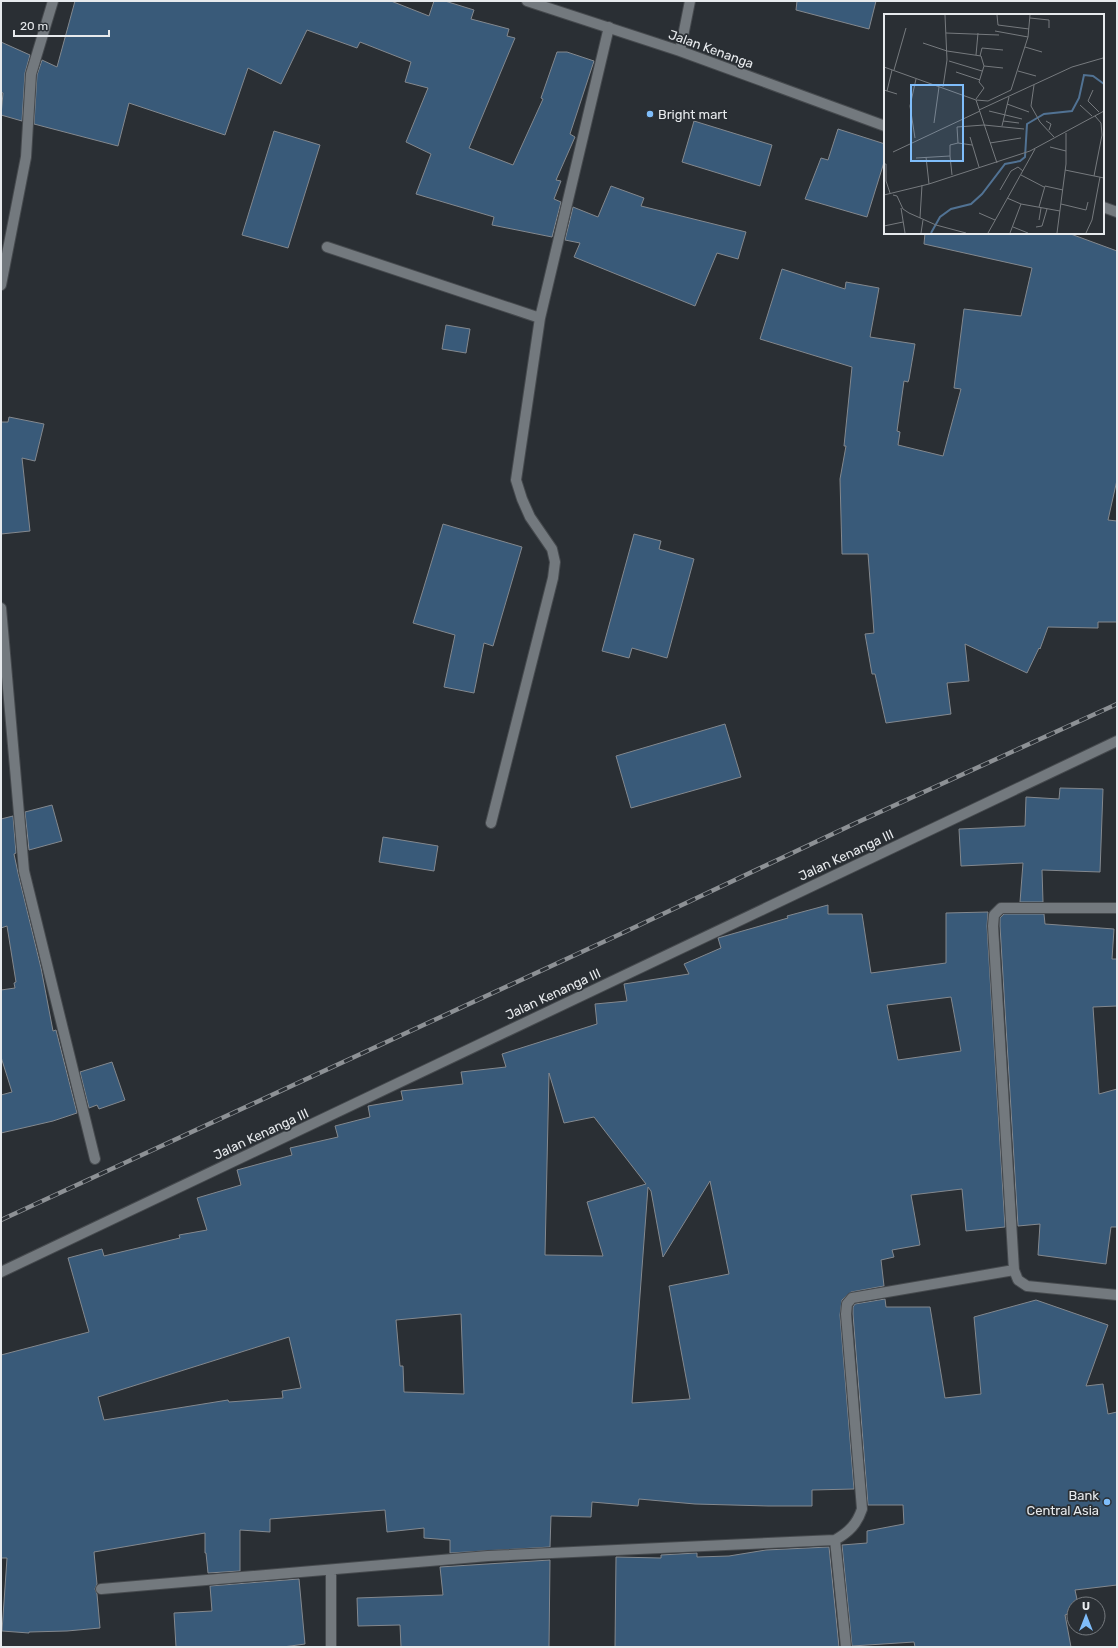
<svg xmlns="http://www.w3.org/2000/svg" width="1118" height="1648" font-family="Rubik,sans-serif">
<style>
.building{fill:#395a79;stroke:#83888e;fill-rule:evenodd}
.lines{fill:none;stroke-linecap:round;stroke-linejoin:round}
.street-casing{stroke:#464a4e;stroke-width:12}
.secondary-casing{stroke:#464a4e;stroke-width:12}
.street{stroke:#73797e;stroke-width:10}
.secondary{stroke:#73797e;stroke-width:10}
.rail-casing{stroke:#8d9195;stroke-width:4.5}
.rail{stroke:#2a2f34;stroke-width:3;stroke-dasharray:9;stroke-linecap:butt}
.poi-dot{fill:#7fbdfa;stroke:#2a2f34;stroke-width:1.5}
.labels{text-anchor:middle;dominant-baseline:central;stroke-width:3.5;stroke-linejoin:round;paint-order:stroke}
.street-label{font-size:13px;fill:#e7eaed;stroke:#2a2f34}
.poi-label{font-size:13px;fill:#e7eaed;stroke:#2a2f34;text-anchor:start}
.inset-river{fill:none;stroke:#517293;stroke-width:2}
.inset-road{fill:none;stroke:#767a7e;stroke-width:1}
.view{fill:#7fbdfa;fill-opacity:0.15;stroke:#7fbdfa;stroke-width:2}
.inset-edge{fill:none;stroke:#e7eaed;stroke-width:2}
</style>
<rect width="100%" height="100%" fill="#2a2f34"/>
<!-- building -->
<path class="building" d="M75,1H391L429,16L434,1H445L474,10L471,19L509,29L507,36L515,38L469,148L513,165L543,99L541,98L557,52H567L594,61L570,134L575,137L556,180L561,181L554,199L561,202L552,237L492,225L494,217L416,194L431,154L406,142L428,88L405,82L411,62L360,42L357,48L307,30L281,84L248,68L225,135L129,103L118,146L34,124L37,75L42,60L57,67Z
M797,1H876L869,29L796,10Z
M1,42L30,55L25,73L22,121L1,115L3,93L1,92Z
M694,121L772,145L760,186L682,162Z
M838,129L885,144V159L867,217L805,199L821,158L828,160Z
M274,131L320,145L288,248L242,235Z
M611,186L644,198L641,206L746,232L738,259L717,253L695,306L574,257L580,243L565,240L573,207L598,217Z
M925,233H1068L1117,251V480L1108,520L1117,521V622H1098V628L1048,627L1040,649L1039,648L1027,673L965,644L969,681L947,683L951,714L886,723L875,674H872L865,634L874,633L868,554H842L840,479L846,446H844L852,367L760,339L782,269L845,289L846,282L879,288L870,337L915,344L909,379L908,382L904,381L897,431L900,432L898,445L943,456L961,389L954,388L964,309L1021,316L1032,268L924,244Z
M446,325L470,329L466,353L442,349Z
M9,417L44,424L35,461L22,458L30,531L1,534V422H8Z
M443,524L522,547L493,646L484,643L474,693L444,687L455,635L413,623Z
M634,534L661,541L659,549L694,559L667,658L632,648L629,658L602,651Z
M725,724L741,777L631,808L616,756Z
M1060,788L1103,789L1100,872L1042,870L1043,902H1020L1023,863L961,866L959,829L1025,826L1026,797L1059,799Z
M52,805L62,841L29,850L25,812Z
M13,816L16,853L14,854L18,873L41,968L53,1031L56,1030L77,1113L53,1121L1,1133V1095L12,1092L1,1057V990L15,988L14,983L16,982L7,926L1,928V819Z
M383,837L438,846L434,871L379,862Z
M828,905V914H862L871,973L946,963V913L988,912L987,926L1005,1227L966,1231L962,1189L911,1195L920,1245L892,1250L894,1257L881,1260L884,1286L851,1292L842,1300L840,1315L854,1489L812,1490V1506H768L695,1504L639,1499L638,1506L592,1502L591,1517L551,1516L550,1547L450,1553V1540L424,1538V1528L387,1532L385,1510L270,1519V1532L240,1530V1571L208,1573L206,1553H205V1533L94,1552L97,1584L95,1589L97,1594L100,1628L67,1631L29,1632V1633L2,1631L7,1558H1V1355L89,1332L68,1258L102,1249L104,1256L180,1238L179,1235L207,1230L197,1198L241,1185L237,1170L292,1155L290,1148L338,1137L335,1126L370,1117L368,1106L403,1100L401,1091L463,1084L461,1072L506,1067L502,1054L597,1024L595,1004L627,1001L624,984L689,974L684,964L721,948L718,938L788,918L787,916ZM951,997L961,1051L898,1060L887,1005ZM549,1073L564,1123L594,1117L646,1184L587,1202L603,1256L545,1255ZM710,1181L729,1274L669,1286L690,1399L632,1403L648,1187L651,1191L663,1257ZM461,1314L464,1394L404,1392L403,1366H400L396,1320ZM289,1337L301,1388L282,1391L283,1398L229,1402L228,1400L104,1420L98,1397Z
M1004,914H1044L1045,924L1114,929L1112,959H1117V1006L1093,1007L1099,1094L1117,1089V1227H1111L1106,1264L1038,1255L1040,1224L1018,1226L1000,926V918Z
M112,1062L125,1100L99,1109L97,1105L89,1108L80,1072Z
M885,1299L886,1307H930L945,1398L981,1394L974,1317L1036,1300L1108,1325L1086,1386L1103,1384L1108,1414L1117,1412V1585L1075,1590L1078,1604H1074V1612L1065,1615L1071,1647H915L914,1642L852,1646L842,1545L867,1543V1531L904,1524L903,1505H868L853,1314V1307L855,1304Z
M829,1547L839,1647H615L616,1557L661,1558V1555L697,1553V1557L729,1556L766,1550Z
M550,1560L549,1647H401L400,1625L358,1626L357,1598L443,1595L440,1567Z
M299,1579L305,1644L283,1647H176L174,1613L212,1611L210,1586Z"/>
<g class="lines">
<!-- street casing -->
<g class="street-casing">
<path id="street" d="M327,247L540,318
M1,285L26,157L31,74L53,1
M1,608L24,871L95,1159
M491,823L553,578L555,562L552,549L530,517L522,499L516,480L540,318L609,27
M1014,1270L1018,1280L1027,1286L1117,1295
M1,1272L1117,741
M835,1540C849,1532 857,1524 862,1509L846,1314L847,1304L852,1298L1014,1270L993,926L994,915L1001,908H1117
M101,1589L488,1556L835,1540L846,1647
M331,1647V1570"/>
</g>
<!-- secondary casing -->
<g class="secondary-casing">
<path id="secondary" d="M527,1L680,51L885,126
M680,51L690,1
M1103,207L1117,212"/>
</g>
<!-- street -->
<use href="#street" class="street"/>
<!-- secondary -->
<use href="#secondary" class="secondary"/>
<!-- rail casing -->
<g class="rail-casing">
<path id="rail" d="M1,1220L614,937L858,822L1117,704"/>
</g>
<!-- rail -->
<use href="#rail" class="rail"/>
</g>
<!-- markers -->
<g class="poi-dot">
<circle cx="650" cy="114" r="4"/>
<circle cx="1107" cy="1502" r="4"/>
</g>
<g class="labels">
<!-- street labels -->
<g class="street-label">
<text transform="translate(711 49) rotate(20)">Jalan Kenanga</text>
<text transform="translate(846 855) rotate(-25)">Jalan Kenanga III</text>
<text transform="translate(553 994) rotate(-25)">Jalan Kenanga III</text>
<text transform="translate(261 1134) rotate(-25)">Jalan Kenanga III</text>
</g>
<!-- poi labels -->
<g class="poi-label">
<text x="658" y="114">Bright mart</text>
<text x="1099" y="1495" text-anchor="end">Bank<tspan x="1099" dy="15">Central Asia</tspan></text>
</g>
</g>
<!-- overview -->
<g transform="translate(884 14)">
<rect width="220" height="220" fill="#2a2f34"/>
<path class="inset-river" d="M47,219L56,203L67,195L87,190L98,180L121,150L136,147L141,143L143,110L160,100L188,97L195,84L200,61L209,62L220,70"/>
<path class="inset-road" d="M113,1L114,11L145,15M146,4L165,6V14M111,17L144,23M62,19L115,21M39,29L63,37L97,42L100,52L95,68L100,74L92,85M141,33L158,38M92,41L94,19M96,42L98,34L119,36M65,47L98,57M100,52L119,54M0,53L92,86L113,149M10,56L22,14M134,57L152,62M72,58L96,66M150,71L147,92L156,108L170,123M59,73L63,46L61,1M0,76L13,80M209,76L204,87L215,98M3,77L8,56M92,86L104,87L127,76L144,23L146,1M123,90L145,98M196,91L208,102M95,96L188,53L219,44M105,97L138,105M119,107L135,109M162,107L167,110L165,116M50,109L55,73M118,112L125,83M86,123L95,153M31,124L26,92L32,65M74,129L88,131M106,129L137,124M166,133L182,137M9,138L96,97M66,142V131L74,129L73,113L100,111L140,115M42,143L45,170M32,144L66,142L68,161M0,150H2V167L6,179M181,156L220,164M137,161L160,173M210,162L218,121L217,109L211,102M116,176L127,157L134,153L139,157M0,181L45,170L146,137L220,97M9,181L13,182L19,195L25,199L52,211L82,219M123,184L137,190L176,197M177,190L202,196L204,188M155,193L161,172L179,176M17,194L21,219M95,199L111,206M36,204L38,171M155,206L157,194M0,212L19,208M129,213L144,219M152,213L158,212L163,195M37,219L39,206M104,219L151,135M126,219L137,190M173,219L182,150V119M202,219L208,206L216,163"/>
<path class="view" d="M27,71H79V147H27Z"/>
<rect width="220" height="220" class="inset-edge"/>
</g>
<!-- border -->
<rect width="1118" height="1648" fill="none" stroke="#e7eaed" stroke-width="4"/>
<!-- north arrow -->
<g transform="translate(1086 1616)"><circle r="19" fill="#2a2f34" stroke="#767a7e"/>
<path d="M0-3L7 15L0 10L-7 15Z" fill="#7fbdfa"/>
<text y="-6" font-size="11" font-weight="bold" text-anchor="middle" fill="#e7eaed">U</text>
</g>
<!-- scale -->
<path d="M14 30v6h95v-6" fill="none" stroke="#e7eaed" stroke-width="2"/>
<text x="20" y="30" font-size="12" fill="#e7eaed" stroke="#2a2f34" stroke-width="3" paint-order="stroke">20 m</text>
</svg>
